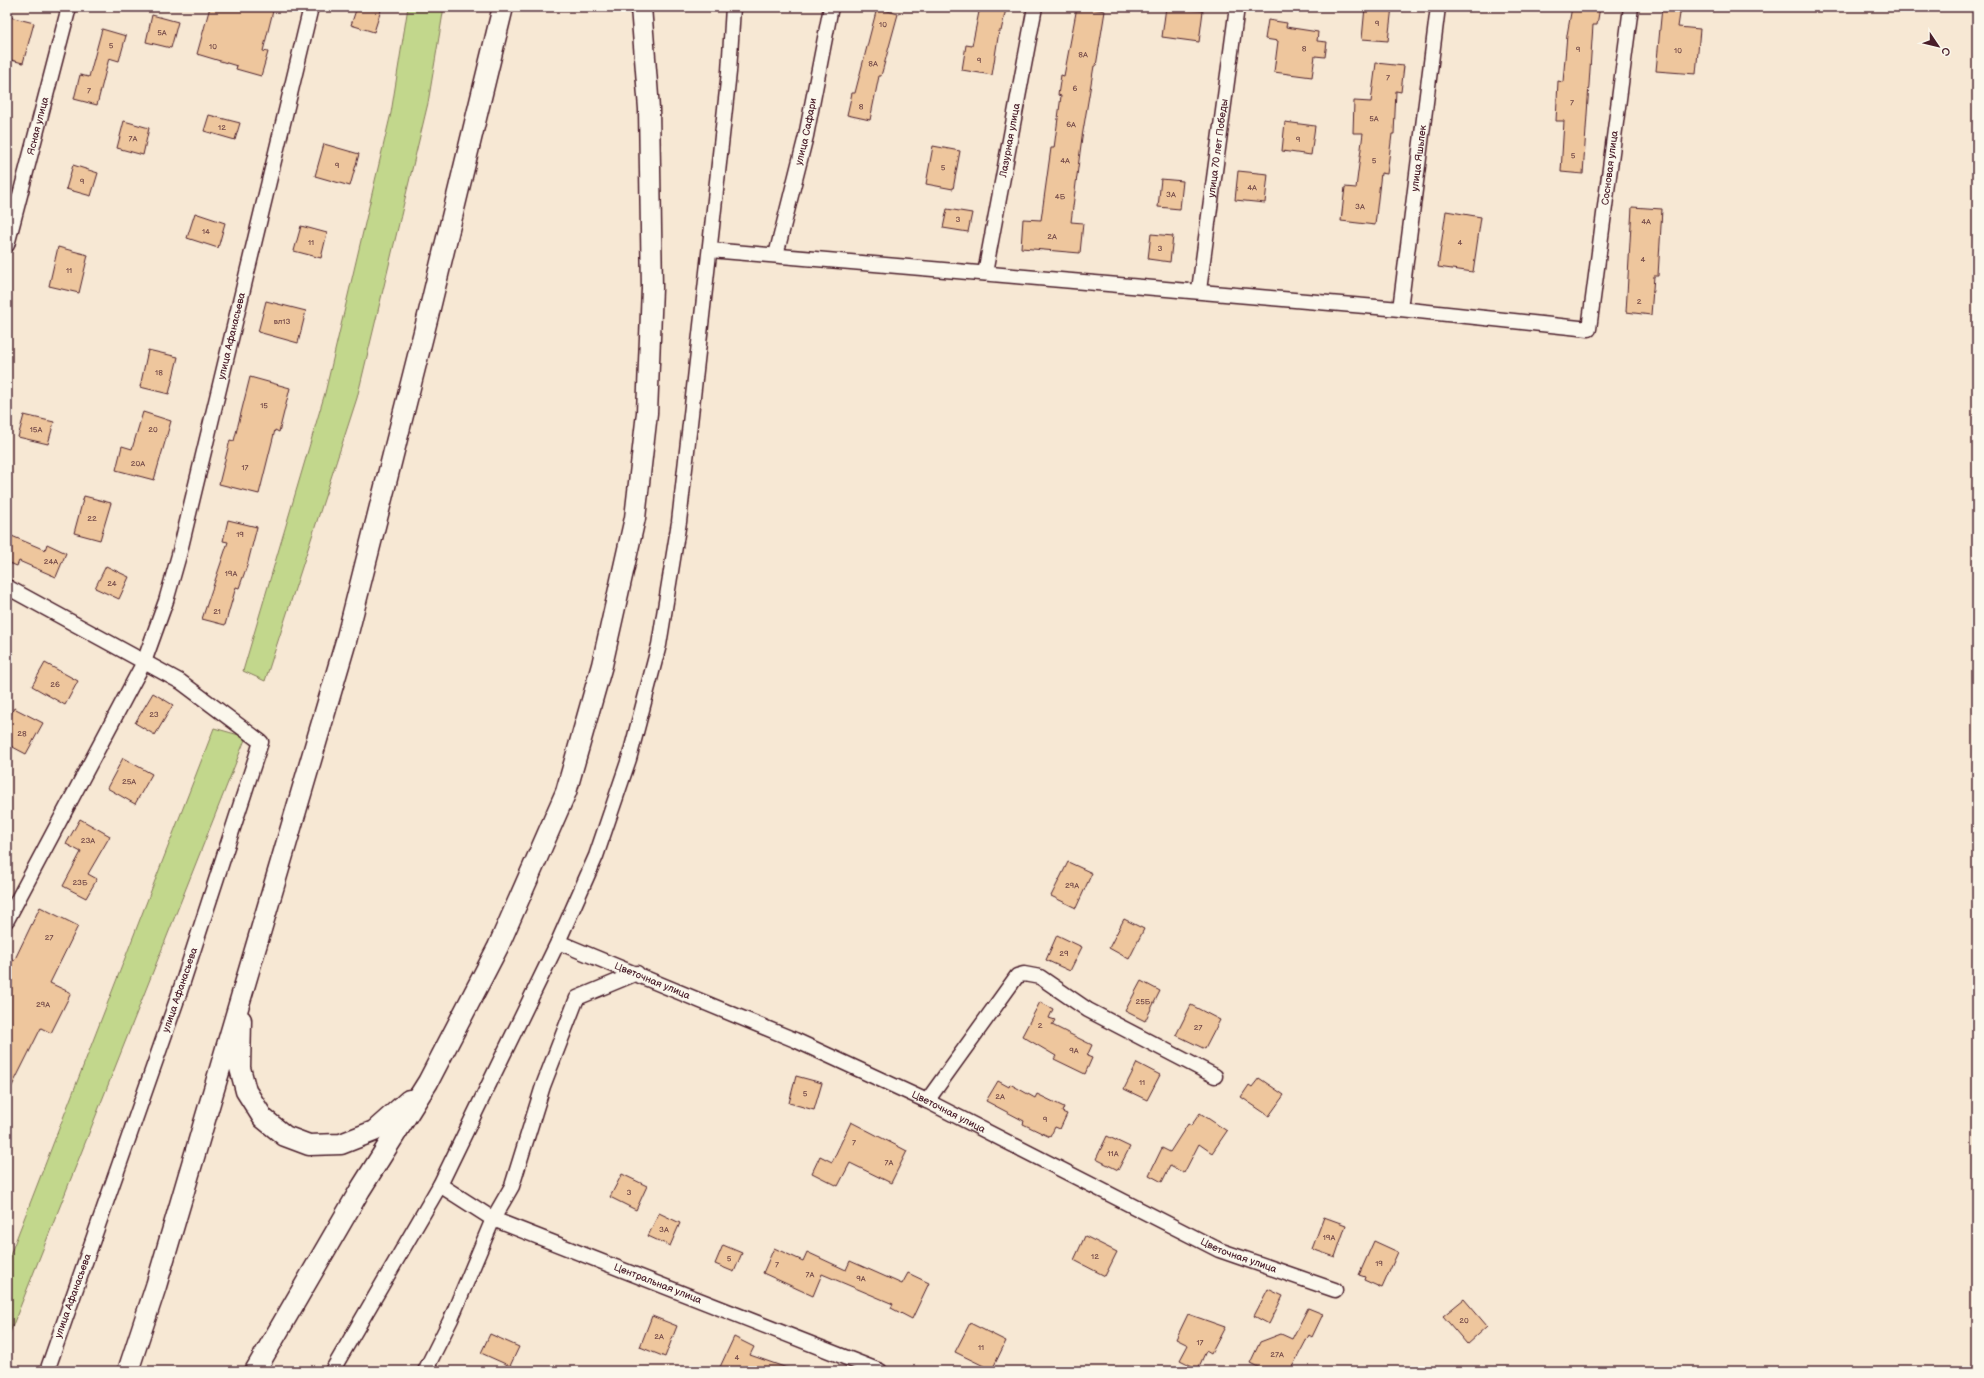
<svg xmlns="http://www.w3.org/2000/svg" width="1984" height="1378" font-family="'Balsamiq Sans',sans-serif">
<style>
.green{fill:#c2d78c;stroke:#867b5c}
.building{fill:#eec69d;stroke:#4a1f2b}
.lines{fill:none;stroke-linecap:round;stroke-linejoin:round}
.street-casing{stroke:#4a1f2b;stroke-width:17}
.secondary-casing{stroke:#4a1f2b;stroke-width:23}
.street{stroke:#fbf7ec;stroke-width:14}
.secondary{stroke:#fbf7ec;stroke-width:20}
.labels{text-anchor:middle;dominant-baseline:central;stroke-width:4;stroke-linejoin:round;paint-order:stroke}
.number-label{font-size:8px;fill:#734948}
.street-label{font-size:10px;fill:#4a1f2b;stroke:#fbf7ec}
</style>
<rect width="100%" height="100%" fill="#f7e8d4"/>
<filter id="ink" filterUnits="userSpaceOnUse"><feTurbulence type="fractalNoise" baseFrequency=".025" numOctaves="2"/><feDisplacementMap in="SourceGraphic" scale="8" xChannelSelector="R" yChannelSelector="G"/><feConvolveMatrix kernelMatrix="1 2 1 2 8 2 1 2 1" color-interpolation-filters="sRGB"/></filter>
<g filter="url(#ink)">
<!-- green -->
<path class="green" d="M408,7H444L428,103L357,398L265,681L243,671L325,393L391,113Z
M214,728L246,737L7,1340V1263Z"/>
<!-- building -->
<path class="building" d="M210,7H274L263,51L268,52L261,76L236,69L237,66L197,54Z
M357,7H382L374,32L351,25Z
M980,7L1006,9L1001,31H999L992,75L962,70L966,45L972,46Z
M1077,7L1105,11L1096,66H1094L1082,137L1071,222L1083,223L1080,253L1021,248L1023,219L1041,220L1051,148H1054L1061,96L1058,95L1061,75L1064,76Z
M1166,7L1203,11L1199,42L1162,37Z
M1365,7H1392L1388,41L1362,39Z
M1572,7H1600L1597,25H1593L1583,174L1561,172L1564,121H1556L1558,81L1563,82L1567,35Z
M1662,7H1681L1678,27L1700,29L1696,74L1656,71Z
M877,8L898,14L881,76H879L870,120L847,115L852,93H855Z
M152,15L178,22L171,48L146,42Z
M10,17L34,23L23,63L7,59V27Z
M1268,20L1287,23L1286,27L1318,32L1317,41L1327,42L1325,57L1315,56L1312,77L1274,72L1278,41L1265,39Z
M102,29L126,36L119,61L109,58L97,105L74,99L80,75L89,77Z
M1376,63L1404,66L1401,92L1396,91L1394,134H1392L1387,174L1381,173L1375,225L1341,221L1345,187L1356,188L1363,133H1353L1354,101L1371,102Z
M209,115L240,123L235,140L204,131Z
M124,121L149,128L143,155L117,148Z
M1285,122L1315,126L1311,155L1282,151Z
M324,144L359,154L350,186L315,176Z
M933,146L960,151L953,189L926,184Z
M73,165L98,173L91,196L66,189Z
M1238,171L1268,174L1265,203L1235,200Z
M1161,179L1183,181L1180,209L1158,207Z
M1632,207L1662,209L1658,276H1654L1651,315L1626,312Z
M947,209L972,213L968,232L943,228Z
M1446,211L1481,217L1473,272L1438,267Z
M195,213L225,223L218,248L187,238Z
M301,226L327,233L321,258L294,251Z
M1151,234L1173,236L1170,262L1148,259Z
M58,247L88,255L79,293L49,286Z
M266,301L306,311L298,343L258,332Z
M148,350L178,357L169,394L140,387Z
M250,377L290,388L279,432L275,430L259,494L219,484L230,440L234,441Z
M143,412L171,421L154,480L116,470L122,446L132,449Z
M24,415L54,422L48,444L18,437Z
M84,496L111,503L100,540L74,533Z
M228,520L257,527L247,566L239,588L236,587L225,625L202,619L228,542L223,541Z
M7,534L45,550L47,544L66,553L56,577L19,561L17,566L7,562Z
M106,566L129,577L119,599L95,588Z
M45,663L78,681L65,705L32,686Z
M153,693L173,705L155,735L135,723Z
M14,708L43,723L26,754L7,744V722Z
M123,758L152,774L135,804L107,788Z
M80,819L110,836L88,874L97,879L86,898L63,886L81,852L66,844Z
M1068,862L1092,873L1076,908L1051,896Z
M40,907L78,926L50,983L71,993L51,1033L41,1028L7,1096V957L14,961Z
M1124,919L1144,929L1129,959L1109,948Z
M1057,935L1082,947L1070,971L1046,960Z
M1141,981L1160,991L1145,1021L1125,1011Z
M1040,1002L1053,1009L1049,1018L1055,1020L1052,1025L1092,1045L1087,1056L1092,1058L1085,1074L1054,1059L1056,1056L1022,1036Z
M1191,1005L1220,1020L1205,1049L1176,1035Z
M1137,1063L1160,1075L1147,1100L1124,1089Z
M796,1076L822,1083L814,1110L789,1103Z
M1259,1078L1284,1095L1269,1116L1241,1097L1249,1085L1252,1087Z
M998,1081L1009,1087L1010,1084L1035,1098L1037,1094L1064,1107L1062,1112L1067,1114L1060,1129L1055,1127L1050,1137L1023,1124L1024,1121L986,1101Z
M1200,1113L1227,1131L1212,1153L1199,1144L1184,1173L1170,1166L1162,1182L1149,1175L1162,1148L1170,1152L1188,1124L1191,1126Z
M851,1122L907,1151L891,1183L850,1163L838,1186L812,1173L820,1156L832,1162Z
M1107,1136L1130,1147L1118,1170L1096,1159Z
M622,1174L647,1186L636,1210L610,1197Z
M659,1213L680,1223L670,1246L648,1236Z
M1324,1217L1346,1225L1335,1257L1312,1249Z
M1085,1236L1117,1252L1105,1276L1074,1260Z
M1374,1241L1398,1252L1382,1288L1364,1280L1365,1277L1359,1275Z
M723,1245L742,1253L734,1272L715,1264Z
M774,1248L803,1261L807,1252L846,1270L850,1261L902,1284L908,1273L929,1283L912,1319L891,1308L893,1304L822,1274L813,1296L763,1273Z
M1268,1289L1283,1296L1269,1324L1254,1316Z
M1464,1299L1487,1326L1467,1344L1443,1316Z
M1308,1308L1323,1314L1312,1337L1309,1335L1290,1371H1266L1250,1363L1260,1342L1281,1334L1292,1339Z
M1188,1314L1225,1327L1211,1354L1206,1351L1198,1369L1180,1360L1188,1345L1176,1339Z
M652,1316L677,1326L665,1357L640,1347Z
M970,1323L1006,1341L992,1370L955,1352Z
M490,1334L519,1347L510,1366L481,1353Z
M734,1337L754,1347L750,1355L790,1369L789,1371H728L720,1367Z"/>
<g class="lines">
<!-- street casing -->
<g class="street-casing">
<g id="street">
<path id="s1" d="M7,245L69,7"/>
<path id="s2" d="M710,250L1400,309L1589,329L1631,7"/>
<path id="s3" d="M776,255L806,136L831,7"/>
<path id="s4" d="M985,273L1035,7"/>
<path id="s5" d="M1199,290L1237,7"/>
<path id="s6" d="M1400,309L1438,7"/>
<path d="M7,587L181,682L261,742L179,994L47,1371"/>
<path id="s7" d="M7,920L144,662L166,601L179,555L311,7"/>
<path id="s8" d="M558,942L795,1040L927,1101L1219,1250L1335,1290"/>
<path d="M927,1101L1017,976L1024,974L1040,977L1088,1010L1215,1076"/>
<path id="s9" d="M440,1185L493,1219L880,1371"/>
<path d="M332,1371L440,1185L558,942L596,856L629,759L659,645L679,522L712,227L729,72L733,7"/>
<path d="M425,1371L451,1319L493,1219L512,1186L543,1086L577,998L637,973"/>
</g>
</g>
<!-- secondary casing -->
<g class="secondary-casing">
<path id="secondary" d="M241,1020L240,1068L246,1091L263,1118L285,1136L309,1145L341,1144L374,1131L409,1100
M128,1371L156,1286L346,641L428,316L503,7
M255,1371L360,1190L428,1082L498,947L566,792L602,665L635,518L647,413L652,288L649,109L641,7"/>
</g>
<!-- street -->
<use href="#street" class="street"/>
<!-- secondary -->
<use href="#secondary" class="secondary"/>
</g>
</g>
<g class="labels">
<!-- number labels -->
<g class="number-label">
<text x="1377" y="23">9</text>
<text x="883" y="24">10</text>
<text x="162" y="32">5А</text>
<text x="111" y="45">5</text>
<text x="213" y="46">10</text>
<text x="1304" y="48">8</text>
<text x="1578" y="49">9</text>
<text x="1678" y="50">10</text>
<text x="1083" y="54">8А</text>
<text x="979" y="60">9</text>
<text x="873" y="63">8А</text>
<text x="1388" y="77">7</text>
<text x="1075" y="88">6</text>
<text x="89" y="90">7</text>
<text x="1572" y="102">7</text>
<text x="861" y="106">8</text>
<text x="1374" y="118">5А</text>
<text x="1071" y="124">6А</text>
<text x="222" y="127">12</text>
<text x="133" y="138">7А</text>
<text x="1298" y="139">9</text>
<text x="1573" y="155">5</text>
<text x="1065" y="160">4А</text>
<text x="1374" y="160">5</text>
<text x="337" y="165">9</text>
<text x="943" y="167">5</text>
<text x="82" y="181">9</text>
<text x="1252" y="187">4А</text>
<text x="1171" y="194">3А</text>
<text x="1060" y="196">4Б</text>
<text x="1360" y="206">3А</text>
<text x="958" y="219">3</text>
<text x="1646" y="221">4А</text>
<text x="206" y="231">14</text>
<text x="1052" y="236">2А</text>
<text x="311" y="242">11</text>
<text x="1460" y="242">4</text>
<text x="1160" y="248">3</text>
<text x="1643" y="259">4</text>
<text x="69" y="270">11</text>
<text x="1639" y="301">2</text>
<text x="282" y="321">вл13</text>
<text x="159" y="372">18</text>
<text x="264" y="405">15</text>
<text x="36" y="429">15А</text>
<text x="153" y="429">20</text>
<text x="138" y="463">20А</text>
<text x="245" y="467">17</text>
<text x="92" y="518">22</text>
<text x="240" y="534">19</text>
<text x="51" y="561">24А</text>
<text x="231" y="573">19А</text>
<text x="112" y="583">24</text>
<text x="217" y="611">21</text>
<text x="55" y="684">26</text>
<text x="154" y="714">23</text>
<text x="22" y="733">28</text>
<text x="129" y="781">25А</text>
<text x="88" y="840">23А</text>
<text x="80" y="882">23Б</text>
<text x="1072" y="885">29А</text>
<text x="49" y="937">27</text>
<text x="1064" y="953">29</text>
<text x="1143" y="1001">25Б</text>
<text x="43" y="1004">29А</text>
<text x="1040" y="1025">2</text>
<text x="1198" y="1027">27</text>
<text x="1074" y="1050">9А</text>
<text x="1142" y="1082">11</text>
<text x="805" y="1093">5</text>
<text x="1000" y="1096">2А</text>
<text x="1045" y="1119">9</text>
<text x="854" y="1142">7</text>
<text x="1113" y="1153">11А</text>
<text x="889" y="1162">7А</text>
<text x="629" y="1192">3</text>
<text x="664" y="1229">3А</text>
<text x="1329" y="1237">19А</text>
<text x="1095" y="1256">12</text>
<text x="729" y="1258">5</text>
<text x="1379" y="1263">19</text>
<text x="777" y="1264">7</text>
<text x="810" y="1274">7А</text>
<text x="861" y="1278">9А</text>
<text x="1464" y="1320">20</text>
<text x="659" y="1336">2А</text>
<text x="1200" y="1342">17</text>
<text x="981" y="1347">11</text>
<text x="1277" y="1354">27А</text>
<text x="737" y="1357">4</text>
</g>
<!-- street labels -->
<g class="street-label">
<text stroke="none"><textPath href="#s1" startOffset="123">Ясная улица</textPath></text>
<text stroke="none"><textPath href="#s3" startOffset="127">улица Сафари</textPath></text>
<text stroke="none"><textPath href="#s4" startOffset="135">Лазурная улица</textPath></text>
<text stroke="none"><textPath href="#s5" startOffset="143">улица 70 лет Победы</textPath></text>
<text stroke="none"><textPath href="#s6" startOffset="152">улица Яшьлек</textPath></text>
<text stroke="none"><textPath href="#s2" startOffset="1045">Сосновая улица</textPath></text>
<text stroke="none"><textPath href="#s7" startOffset="630">улица Афанасьева</textPath></text>
<text stroke="none"><textPath href="#s8" startOffset="102">Цветочная улица</textPath></text>
<text transform="translate(180 990) rotate(-71)">улица Афанасьева</text>
<text stroke="none"><textPath href="#s8" startOffset="426">Цветочная улица</textPath></text>
<text stroke="none"><textPath href="#s8" startOffset="750">Цветочная улица</textPath></text>
<text stroke="none"><textPath href="#s9" startOffset="240">Центральная улица</textPath></text>
<text transform="translate(73 1296) rotate(-70)">улица Афанасьева</text>
</g>
</g>
<!-- margin -->
<rect width="1984" height="1378" fill="none" stroke="#fbf7ec" stroke-width="24"/>
<rect x="12" y="12" width="1960" height="1354" fill="none" stroke="#4a1f2b" stroke-width="1.5" filter="url(#ink)"/>
<!-- north arrow -->
<g transform="translate(1938 46) rotate(125)" stroke="#fbf7ec" stroke-width="3" paint-order="stroke">
<path d="M0-3L7 15L0 10L-7 15Z" fill="#4a1f2b"/>
<text y="-6" font-size="11" font-weight="bold" text-anchor="middle" fill="#4a1f2b">С</text>
</g>
</svg>
